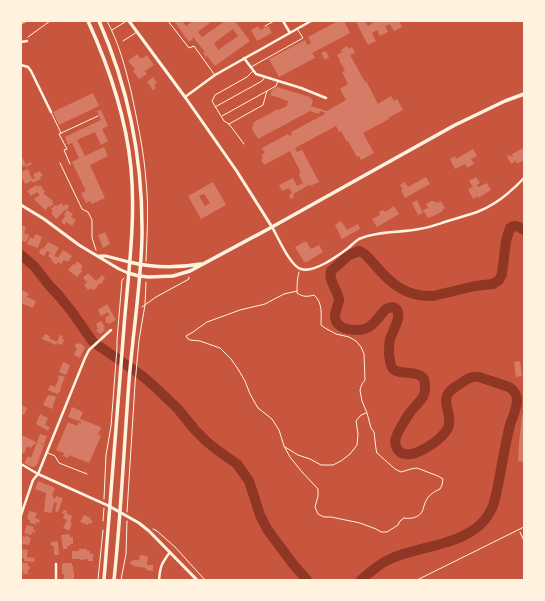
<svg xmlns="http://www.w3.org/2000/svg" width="545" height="601" font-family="Jost,sans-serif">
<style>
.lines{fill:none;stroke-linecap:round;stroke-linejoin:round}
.river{stroke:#8f3625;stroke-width:10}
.building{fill:#d67c66;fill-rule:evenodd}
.path{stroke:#fff3e0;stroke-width:1}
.service{stroke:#fff3e0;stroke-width:1}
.minor{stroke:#fff3e0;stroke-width:2.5}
.tertiary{stroke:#fff3e0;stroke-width:3}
.secondary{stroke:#fff3e0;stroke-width:3.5}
</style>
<rect width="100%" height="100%" fill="#c8553d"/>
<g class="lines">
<!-- river -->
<path class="river" d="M21,255L34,266L48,284L60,297L72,312L93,342L141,375L154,386L178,409L195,430L206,441L217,450L237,464L249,481L260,515L267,529L293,564L307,580
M361,580C370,572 379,564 390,559C421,545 473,545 490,512C495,504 496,494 498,485C502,465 505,445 510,425C514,412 524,396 509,387L479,377C472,376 466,379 460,384C455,387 449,390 447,396C443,404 453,417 448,428C442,440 412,461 400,452C396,449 394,442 396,438C397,433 406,418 409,414C413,408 419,403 423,397C424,395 425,392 425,388C427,366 401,377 393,369C390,366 390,359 389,354C389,350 389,344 390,339C392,332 404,314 395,308C392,307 389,307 386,309C381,314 376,322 369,327C359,333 334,331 335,315C335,310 339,305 339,300C338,290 328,281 331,271L349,255L359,251C366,253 370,260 375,265C391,284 406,297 433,296L475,286L493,284L499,280L502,274L506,241L510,228C515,224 519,227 524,230"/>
</g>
<!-- building -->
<path class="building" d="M174,21H182L186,26L193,21H212L198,32L202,37L225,21H235L250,41L215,66L207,56L206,57L203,53L205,52L193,37L192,38L193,39L189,42ZM233,29L238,36L218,50L214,43Z
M338,21H344L350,33L312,53L315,58L279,77L269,59L305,40L307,45L311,43L308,37Z
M357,21H365L368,26L373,23L372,21H399L402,27L394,31L390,24L385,26L388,32L380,36L377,30L372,33L376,41L368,45L356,22Z
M258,26L260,30L268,26L272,33L257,41L251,30Z
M347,46L349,49L352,47L355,53L350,55L365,82L366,81L378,104L391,96L394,101L397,99L403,110L388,118L389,119L363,133L374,153L361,160L359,156L357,157L348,141L347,142L341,131L339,132L336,126L295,148L297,152L302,150L319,182L310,186L309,185L293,194L294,197L291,199L289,195L292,193L289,188L282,191L279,185L293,178L297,186L303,183L299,175L300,171L290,151L264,165L261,160L263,158L261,155L265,153L262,148L288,134L289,136L292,134L291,132L325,114L324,112L320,111L319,114L310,111L258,139L252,129L254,122L278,109L279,110L287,106L288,101L270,95L272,90L277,87L310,97L313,101L311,106L327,111L346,100L340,89L348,84L342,72L345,71L339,60H340L337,55L342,52L341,50Z
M326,51L329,57L325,60L321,53Z
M137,54L140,58H143L147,55L154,65L145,71L147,74L139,79L133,71L135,69L128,61Z
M153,77L157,83L154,85L156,88L153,90L147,82Z
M93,93L99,106L59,125L53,112Z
M101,110L108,126L102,129L108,141L101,145L95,132L77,140L85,156L104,147L108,156L90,165L105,198L92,204L90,201L86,203L81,193L86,191L72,162L79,158L72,143L68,145L65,137L101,120L97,111Z
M523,148L524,149V160L517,164L516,161L511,164L507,156L510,155L511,157L513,156L512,154Z
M473,149L477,156L471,159L474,164L467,168L465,164L455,169L450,159L455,156L456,159Z
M21,155L26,165L31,162L32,164L26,167L25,165L21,167Z
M28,169L32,179L35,178L33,174L40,171L43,176L40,177L41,179L33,183L32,181L25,184L21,176V172Z
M426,177L430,184L405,198L401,190L403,189L400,185L405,182L408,187Z
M476,177L480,183L477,185L478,187L487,183L491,190L478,198V196L473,199L468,189L473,187L469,181Z
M213,182L226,205L201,219L188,196ZM204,194L210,203L205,206L199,196Z
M36,185L38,187L40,185L43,188L42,189L43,190H44L45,192L43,193L53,201L52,202L54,204L50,207L49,206L45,210L34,199L40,195L37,192L31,196L27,191Z
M417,200L423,213L418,215L412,203Z
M431,201H434L437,203L441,201L445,208L442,210L443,211L437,214H436V215L428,218L423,210L428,208L426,204Z
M61,203L64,206L66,204L69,206L67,210L63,209L65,210L56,219L51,213L53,211L51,209L55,205L57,206Z
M394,206L399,214L377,227L372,219L380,215L379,212L384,210L385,212Z
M67,210L73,214L71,217L76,220L72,226L66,222L65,225L61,222L65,216L64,215Z
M341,221L347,230L358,224L360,229L342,239L335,225Z
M21,225L26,227L24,233L29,235L27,241L26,242L21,240Z
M105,232L110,244L103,248L98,235Z
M36,234L42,237L38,248L27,244L30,237L33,239Z
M306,241L311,249L319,245L323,252L305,263L295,247Z
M48,242L58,247V248H59L54,256L55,257L56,256L58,258L63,250L72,256L68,262L64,260L61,264L58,262L56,265L51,260L52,259L48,256L50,253L47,251L44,256L39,253L41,248L43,249Z
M77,261L83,266L81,269L82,271L77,277L68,270L73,264L75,265Z
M88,273L96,281L102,275L105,278L101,284L100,283L97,286V287L94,290L93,289L92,290L90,288L88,290L84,285L87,282L83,278Z
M23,290L29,294L27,297L36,301L33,308L21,303V294Z
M107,304L116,320L109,324L107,322L106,323L105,321L106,320L105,318L109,315L108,312L101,316L98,310Z
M101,321L105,327L103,328L105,330L100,334L96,330L98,329L96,324Z
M45,334L50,336L49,338L57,342L60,335L63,336L62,339L64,340L62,345L57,343L56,345L42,339Z
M76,343L79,344L80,343L85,347L80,358L74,355L77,348L75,347Z
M520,361L522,376L516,377L514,362Z
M63,362L70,365L66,375L59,372Z
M59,375L65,377L60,389H61L60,392H59L58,394L48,390L50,385L55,387L59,378H58Z
M48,395L52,396V395L56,397L52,409L43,405Z
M21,405L27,408L24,415L21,414Z
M72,407L83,412L80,419L101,427V430H100L98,434L101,436L89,463L69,455L68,458L63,456L64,453L56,450L68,422L77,426L78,423H80L81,425V422L68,417Z
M40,414L48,418L45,425L50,427L48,431L36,424Z
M522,415H524V462L518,461V460L519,443Z
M40,434L47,436L44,444L37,442Z
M22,435L36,442L34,445H33L31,448L27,446L24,454L21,452V438Z
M37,442L44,445L37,465L34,467H32L24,463L28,456L31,458Z
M38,481L55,488L52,495L53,496V498H55L54,502L56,496L63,498L58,512L55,511L57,503L54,502L52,513L44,512L46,493L35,489Z
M64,510L67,511L66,513L72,516L70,522L72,523L69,531L63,528L67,520L63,518L65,514L62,513Z
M29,511L37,513L35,518L40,520L39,523L35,522V523L37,524V525L30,523V520L27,519Z
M84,515L91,518L90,520L93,521L91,524L89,523L88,525L80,522Z
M27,525L34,527L33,530H35V533L32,532L31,535L24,533Z
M69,534L70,537H73V544H70V546H67V549H63L61,535Z
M26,535L28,536V537L31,538L29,545L22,544L23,536L25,537Z
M58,541L59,555H54V546H51V542Z
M21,549L28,550L27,557L35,558L34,562L24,561V558H21Z
M79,549H87V551H90V554H93V561H88V559L80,560V559H72V551H79Z
M140,555L148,556L147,565H153V571L146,570V568L133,566V565H131L130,563L131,561H133V560H139Z
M21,563H28V566H30V569H28V574H23V571H21Z
M62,563H72V566H73V571H74V580H64V574H62Z"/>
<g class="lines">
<!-- path -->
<path class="path" d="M107,21C119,43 125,67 131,91C137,120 144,151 146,181C149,208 147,234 146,261
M21,24L27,21
M112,30L125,22
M28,37L50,21
M60,163L82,209L88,212L92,220V238L96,250
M297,291L284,294L265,304L240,310L207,322L193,332L186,336L187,338L190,340L200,341L220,348L231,359L238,369L245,381L250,394L258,408L272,419L279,430L284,446L290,457L302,472L318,489V496L315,507L318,514L324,517H331L360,523L376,529L381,532H387L398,525L400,521L404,518C410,519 418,518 422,512C424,508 424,503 427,499C429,495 435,491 440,489L442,485L443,479L438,476L417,468L411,469L401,472L395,469L377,453L376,449L374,432L371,428L367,413L362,401L360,390L362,384L365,380L364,354L361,347L356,341L349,337L336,334L325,328L321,325C321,314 323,303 314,295C307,297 303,297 297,293C297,286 297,279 299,272
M142,307L156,297L189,279V277
M285,447L298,455L310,459L321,465H333L341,461L350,454L357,445L358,434L356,421L361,415L366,413
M104,499L106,455L111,426L117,348V340L122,280L124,278
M127,512L135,384L139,340L145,305L146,282
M103,521L104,508
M153,529L157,531L175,547L205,580
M520,532L524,541
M98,580L103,530
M121,580L126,554L127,521"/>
<!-- service -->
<path class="service" d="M168,21L189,48L194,46L214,74
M265,26L274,21
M123,41L137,32
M251,67L303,38L298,30
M215,107L262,81L265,77
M51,112L61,133
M222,116L276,86L278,81
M229,124L263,105L267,91
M244,144L229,124L224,121L212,101L215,95L247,77L253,71
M70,164L64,150L67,149L59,134L98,116
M48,453L55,456L59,463L87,474
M417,580L524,527"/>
<!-- minor -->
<path class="minor" d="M283,21L290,33
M21,42L27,41
M244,58L256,74L301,88L326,98
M21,65L28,67L31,71L51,112
M185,97L215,75L311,21
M272,227C278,237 290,266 301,269C314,273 336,257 347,249C351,246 354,242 359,239C377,231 399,233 419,229C428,228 438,224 448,221C458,218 468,215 477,212C495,205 511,192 524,178
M21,464L38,474L109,506
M21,515L33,480L38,474L85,358L89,350L111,330
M56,564V580
M159,580C160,566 162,563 170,552"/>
<!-- tertiary -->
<path class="tertiary" d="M129,21L185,97L236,170L272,227
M21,205L44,219L79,245L119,269L128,273
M99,256H106L129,262
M109,506L139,523L149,531L197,580"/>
<!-- secondary -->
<path class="secondary" d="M88,21C109,67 126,117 131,168C136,221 128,275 124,327C117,412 110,496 104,580
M99,21C129,89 143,162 142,236C141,284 133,332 129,381C124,447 121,514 114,580
M129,262C153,268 177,268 201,264
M128,273L139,276L149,277L173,276L190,271L272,227L455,125L505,101L524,94"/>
</g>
<!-- border -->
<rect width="545" height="601" fill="none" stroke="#fff3e0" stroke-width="44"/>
</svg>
